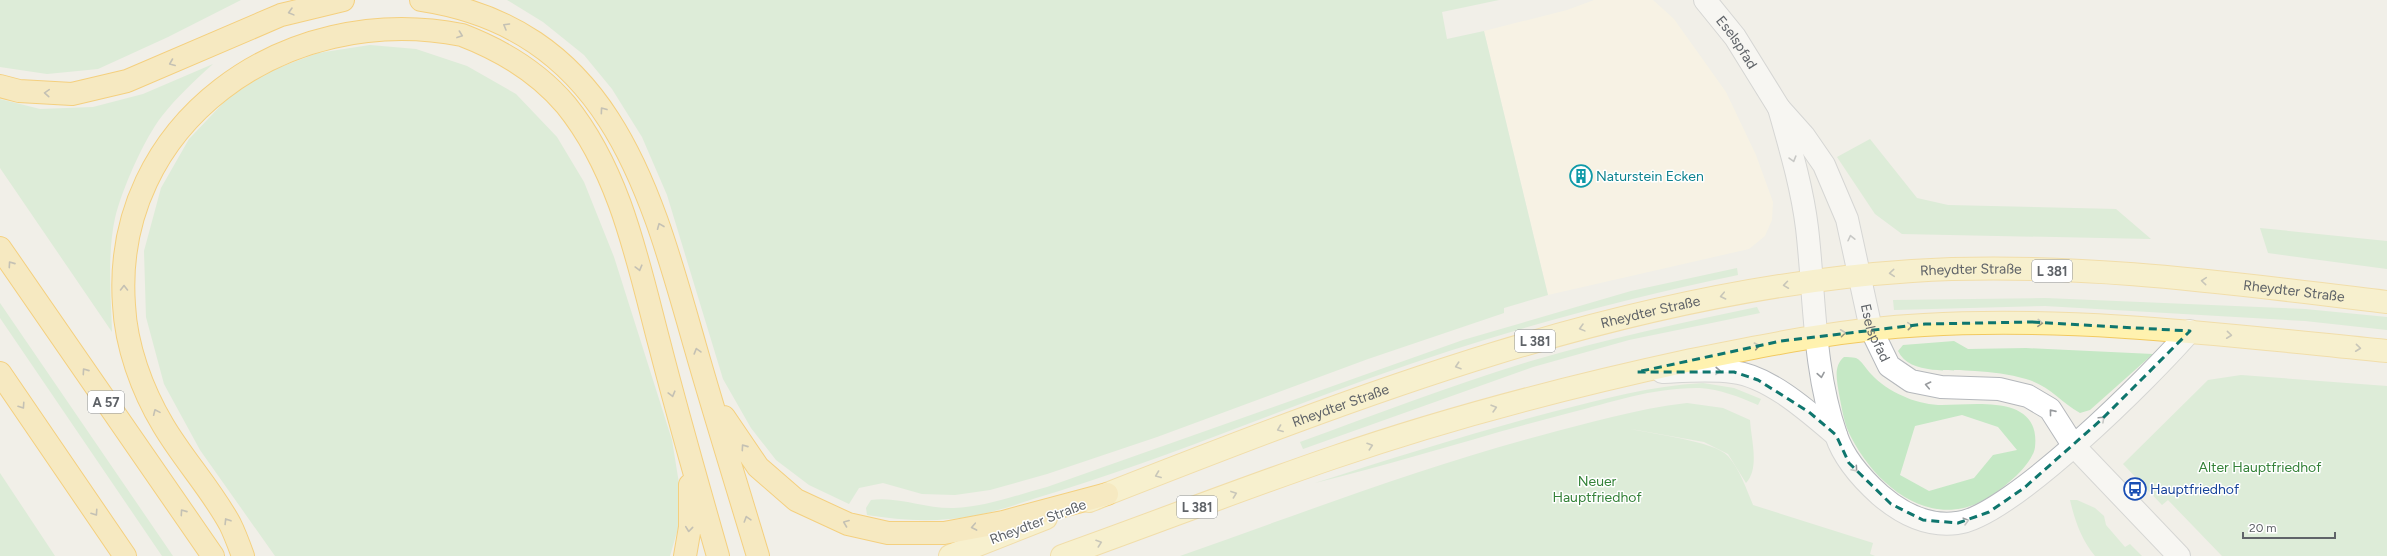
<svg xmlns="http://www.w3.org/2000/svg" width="2387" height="556" font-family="Figtree,sans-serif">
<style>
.commercial{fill:#fef7e0}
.green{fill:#c5e8c5;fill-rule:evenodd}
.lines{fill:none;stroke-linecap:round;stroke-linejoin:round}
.street-casing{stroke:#b5b8bc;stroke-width:24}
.primary-casing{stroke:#f2c960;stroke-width:24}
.highway-casing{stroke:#f9ab00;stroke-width:24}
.street{stroke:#fff;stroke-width:22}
.primary{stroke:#fff2af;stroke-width:22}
.highway{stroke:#fde293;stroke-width:22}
.oneway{stroke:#8e8975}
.oneway2{stroke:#979a9d}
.oneway3{stroke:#979581}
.marked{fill:none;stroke:#0f766e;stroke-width:3;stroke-dasharray:8 5;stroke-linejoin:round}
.labels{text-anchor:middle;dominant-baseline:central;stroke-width:3;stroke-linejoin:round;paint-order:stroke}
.shield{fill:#fff;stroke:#8f9295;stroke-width:1}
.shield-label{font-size:13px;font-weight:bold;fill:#5f6368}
.street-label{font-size:14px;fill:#5f6368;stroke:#fff}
.culture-label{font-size:14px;fill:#0d838f;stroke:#fff;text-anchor:start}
.park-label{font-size:14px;fill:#348238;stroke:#fff}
.transit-label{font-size:14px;fill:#164399;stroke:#fff;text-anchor:start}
</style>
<rect width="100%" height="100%" fill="#f1efe8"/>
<!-- commercial -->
<path class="commercial" d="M1594,0H1653L1674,19L1726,92L1756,155L1773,202L1772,220L1765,236L1749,249L1548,295L1484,31L1567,10Z"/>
<!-- green -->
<path class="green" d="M0,0H241L168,37L98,69L47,74L0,67Z
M507,0H1499L1442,12L1447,39L1484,31L1548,295L1504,308V313L1368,359L1157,437L1047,474L990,490L955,495L922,494L883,483L859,488L849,504L809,485L776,460L751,428L723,379L667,195L642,137L612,89L584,55L543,22Z
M370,45L416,49L467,66L516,94L557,137L584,182L614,257L672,440L681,496L679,525L670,556H275L200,450L164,384L146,317L144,251L161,188L189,139L227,99L267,72L318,53Z
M213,64C195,80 177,97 162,116C144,139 122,189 115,218C107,255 111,295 112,332L0,168V99L40,109L93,107L143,94Z
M1870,139L1917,198L1948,205L2116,209L2151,239L1902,234L1875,214L1837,157Z
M2260,228L2387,241V269L2268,253Z
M1737,268L1738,275C1614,301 1492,334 1373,377C1268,415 1166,458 1059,491C1024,501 986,517 949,519C921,522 894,519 867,515L866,508L871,500C899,496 925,509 954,508C985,507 1017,495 1047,487L1463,340L1631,291Z
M2045,298L2305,309L2387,317V330L2305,321L2045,306L1894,310L1893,300Z
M0,303L173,556H162L0,318Z
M1757,307L1760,313L1629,340L1533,367L1303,449L1300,442C1377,414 1453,385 1531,361C1606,339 1681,323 1757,307Z
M1954,341L1968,349L2026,348L2153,354L2090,410L2080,413C2060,402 2050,386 2026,379C2009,374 1992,372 1975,371C1952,369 1910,376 1898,351L1903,345Z
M1844,357C1848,357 1852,357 1856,358C1862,361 1866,369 1871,374C1879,383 1891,391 1903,396C1913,401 1926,404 1938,405C1971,406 2041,392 2035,447C2033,465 2001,491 1984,500C1930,530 1876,486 1851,437C1844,424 1842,409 1839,394C1837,381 1833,366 1844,357ZM1962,415L1998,427L2017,450L1993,455L1974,478L1929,491L1900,475L1915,426Z
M2241,375L2387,386V556H2222L2168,500L2162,505L2123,464L2208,380Z
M1703,383L1734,388L1761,399L1758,405C1739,397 1720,389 1700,388C1655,387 1612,402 1569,413C1484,435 1400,462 1315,483C1393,458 1472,433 1552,412C1603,399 1650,386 1703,383Z
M1687,403L1723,408L1750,420C1751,439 1760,468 1746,483L1728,454L1704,442L1631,429C1652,434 1714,441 1728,456C1740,470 1746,488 1753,505L1873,543L1870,554L1875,556H1180C1299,514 1417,469 1539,436C1588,423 1636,409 1687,403Z
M0,473L55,556H0Z
M2070,500H2077L2095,508L2104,516L2106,525L2125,547L2130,544L2142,556H2095C2081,539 2075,521 2070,500Z"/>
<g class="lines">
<!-- street casing -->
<g class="street-casing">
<g id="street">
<path id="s1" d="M1705,0L1735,37L1779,108L1804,136L1824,165L1847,219L1871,329L1889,366L1911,381L1941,387L1999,389L2028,396L2050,409L2073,445L2179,556"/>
<path d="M1779,108C1790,147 1802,187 1807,228C1815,297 1813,368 1836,435C1844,459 1861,478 1880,495C1902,514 1927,527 1957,523C2009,518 2153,374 2190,331"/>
<path d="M1662,372C1685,371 1710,369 1733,372C1769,376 1809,412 1836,435"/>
</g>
</g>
<!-- primary casing -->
<g class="primary-casing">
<g id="primary">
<path id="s2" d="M1089,501C1354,397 1626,290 1912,271C2070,261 2231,283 2387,302"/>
<path d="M950,556L1046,518"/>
<path d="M1062,556C1152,524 1241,489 1332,458C1448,418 1567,387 1687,361C1766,345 1843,329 1924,325C2078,316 2233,336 2387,351"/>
</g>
</g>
<!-- highway casing -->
<g class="highway-casing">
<path id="highway" d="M421,0C610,29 650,188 695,346C715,416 737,486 758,556
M0,86L19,91L72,94L127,81L281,15L343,0
M0,248L213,556
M0,373L125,556
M724,417L758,467L796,500L848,524L888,533H944L1003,522L1107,494
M243,556C239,545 235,534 230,524C211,489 183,459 163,425C142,390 126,346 124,305C111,124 285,0 462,35C501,50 539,73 566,105C621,173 638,263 660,346C678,416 698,486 718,556
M685,556L690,527V485"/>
</g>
<!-- street -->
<use href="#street" class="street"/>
<!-- primary -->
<use href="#primary" class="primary"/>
<!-- highway -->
<use href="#highway" class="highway"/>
</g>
<!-- one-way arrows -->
<defs><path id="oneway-chevron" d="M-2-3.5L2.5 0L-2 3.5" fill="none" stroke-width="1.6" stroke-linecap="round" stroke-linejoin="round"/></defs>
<g class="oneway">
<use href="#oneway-chevron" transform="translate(291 12) rotate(165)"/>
<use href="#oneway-chevron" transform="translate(506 26) rotate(-150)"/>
<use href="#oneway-chevron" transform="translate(460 35) rotate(20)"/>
<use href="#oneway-chevron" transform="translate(172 63) rotate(158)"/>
<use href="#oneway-chevron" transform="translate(47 93) rotate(-176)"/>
<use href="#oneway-chevron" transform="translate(603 110) rotate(-126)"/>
<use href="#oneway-chevron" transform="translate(660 226) rotate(-112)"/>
<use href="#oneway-chevron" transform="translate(11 264) rotate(-125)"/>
<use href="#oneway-chevron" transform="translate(639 268) rotate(75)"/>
<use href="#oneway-chevron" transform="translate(124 288) rotate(-90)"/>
<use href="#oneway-chevron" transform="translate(697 351) rotate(-106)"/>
<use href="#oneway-chevron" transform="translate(85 371) rotate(-125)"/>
<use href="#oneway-chevron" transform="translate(672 394) rotate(75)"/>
<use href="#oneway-chevron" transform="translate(22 406) rotate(56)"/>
<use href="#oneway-chevron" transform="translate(156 412) rotate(-114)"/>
<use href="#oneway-chevron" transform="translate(744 447) rotate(-125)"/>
<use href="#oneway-chevron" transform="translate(183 512) rotate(-125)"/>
<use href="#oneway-chevron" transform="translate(95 513) rotate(56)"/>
<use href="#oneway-chevron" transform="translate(747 519) rotate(-107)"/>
<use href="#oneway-chevron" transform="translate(227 521) rotate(-122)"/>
<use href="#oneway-chevron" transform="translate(846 523) rotate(-159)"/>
<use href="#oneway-chevron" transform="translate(974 527) rotate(169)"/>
<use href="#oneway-chevron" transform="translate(689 529) rotate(96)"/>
</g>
<g class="oneway2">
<use href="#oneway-chevron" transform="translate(1793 159) rotate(74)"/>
<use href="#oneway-chevron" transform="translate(1851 238) rotate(-103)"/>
<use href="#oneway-chevron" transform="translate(1718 371) rotate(2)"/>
<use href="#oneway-chevron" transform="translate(1821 375) rotate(80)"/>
<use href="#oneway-chevron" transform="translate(1928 385) rotate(-168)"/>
<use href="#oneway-chevron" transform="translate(2052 412) rotate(-129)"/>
<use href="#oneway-chevron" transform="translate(2102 419) rotate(-43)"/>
<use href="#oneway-chevron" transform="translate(1855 469) rotate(49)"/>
<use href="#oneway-chevron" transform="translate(1966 521) rotate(-15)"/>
</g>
<g class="oneway3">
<use href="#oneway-chevron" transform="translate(1892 273) rotate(175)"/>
<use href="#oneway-chevron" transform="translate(2204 281) rotate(-175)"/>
<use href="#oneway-chevron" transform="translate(1786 285) rotate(172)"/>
<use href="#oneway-chevron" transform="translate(1723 296) rotate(168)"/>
<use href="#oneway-chevron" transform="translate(2040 323) rotate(3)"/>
<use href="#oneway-chevron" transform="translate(1910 326) rotate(-5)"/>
<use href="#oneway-chevron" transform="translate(1582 328) rotate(165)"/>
<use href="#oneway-chevron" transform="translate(1843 333) rotate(-7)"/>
<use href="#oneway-chevron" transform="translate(2229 335) rotate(6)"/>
<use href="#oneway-chevron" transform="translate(1757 346) rotate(-12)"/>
<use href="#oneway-chevron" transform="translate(2358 348) rotate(6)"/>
<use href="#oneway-chevron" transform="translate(1458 366) rotate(162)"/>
<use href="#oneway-chevron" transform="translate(1494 408) rotate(-16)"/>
<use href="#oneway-chevron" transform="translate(1280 429) rotate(159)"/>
<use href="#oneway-chevron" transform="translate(1370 446) rotate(-18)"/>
<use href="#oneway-chevron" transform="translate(1158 475) rotate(159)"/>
<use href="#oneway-chevron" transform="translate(1234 494) rotate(-20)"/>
<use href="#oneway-chevron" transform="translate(1099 543) rotate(-19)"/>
</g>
<!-- marked area -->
<path d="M0 0H2387V556H0ZM2032,322L2190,331L2101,420L2024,488L1989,512L1958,523L1923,520L1891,504L1849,463L1836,435L1809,412L1758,380L1734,372H1637L1781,341L1925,324Z" fill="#f1efe8" fill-opacity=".55" fill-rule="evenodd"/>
<path class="marked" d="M2032,322L2190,331L2101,420L2024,488L1989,512L1958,523L1923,520L1891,504L1849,463L1836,435L1809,412L1758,380L1734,372H1637L1781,341L1925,324Z"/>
<!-- icons -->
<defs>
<g id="building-ring" transform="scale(1.15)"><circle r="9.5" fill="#fff" stroke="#0f9aa8" stroke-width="1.5"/><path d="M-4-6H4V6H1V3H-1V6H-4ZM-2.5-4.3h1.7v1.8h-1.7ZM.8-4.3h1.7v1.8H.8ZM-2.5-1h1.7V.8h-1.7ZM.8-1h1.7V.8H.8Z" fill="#0f9aa8"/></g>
<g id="bus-ring" transform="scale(1.15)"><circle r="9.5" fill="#fff" stroke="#1a4fb4" stroke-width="1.5"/><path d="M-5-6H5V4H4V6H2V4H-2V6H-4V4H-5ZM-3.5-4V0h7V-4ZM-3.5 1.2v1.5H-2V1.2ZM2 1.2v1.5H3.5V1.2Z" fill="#1a4fb4"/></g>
</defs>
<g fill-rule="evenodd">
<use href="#building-ring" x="1581" y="176"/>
<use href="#bus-ring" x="2135" y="489"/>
</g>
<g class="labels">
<!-- shield labels -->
<g class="shield">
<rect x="2032" y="260" width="40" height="22" rx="3"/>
<rect x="1515" y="330" width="40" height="22" rx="3"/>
<rect x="88" y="391" width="36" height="22" rx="3"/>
<rect x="1177" y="496" width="40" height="22" rx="3"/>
</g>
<g class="shield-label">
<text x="2052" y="271">L 381</text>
<text x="1535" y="341">L 381</text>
<text x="106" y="402">A 57</text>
<text x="1197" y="507">L 381</text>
</g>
<!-- street labels -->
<g class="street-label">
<text stroke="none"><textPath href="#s1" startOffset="53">Eselspfad</textPath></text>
<text stroke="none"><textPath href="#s2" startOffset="917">Rheydter Straße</textPath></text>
<text stroke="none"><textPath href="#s2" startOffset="1241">Rheydter Straße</textPath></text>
<text stroke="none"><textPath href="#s2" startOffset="593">Rheydter Straße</textPath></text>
<text stroke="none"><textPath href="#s1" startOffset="380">Eselspfad</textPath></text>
<text stroke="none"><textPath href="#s2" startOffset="269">Rheydter Straße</textPath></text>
<text transform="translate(1038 522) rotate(-21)">Rheydter Straße</text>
</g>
<!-- culture labels -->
<g class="culture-label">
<text x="1596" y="176">Naturstein Ecken</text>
</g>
<!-- park labels -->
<g class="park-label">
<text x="2260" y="467">Alter Hauptfriedhof</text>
<text x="1597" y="481">Neuer<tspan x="1597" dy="16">Hauptfriedhof</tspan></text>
</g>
<!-- transit labels -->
<g class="transit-label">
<text x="2150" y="489">Hauptfriedhof</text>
</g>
</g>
<!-- scale -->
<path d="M2243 532v6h92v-6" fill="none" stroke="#5f6368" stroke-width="2"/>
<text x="2249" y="532" font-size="12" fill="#5f6368" stroke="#ffffff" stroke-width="3" paint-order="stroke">20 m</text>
</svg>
